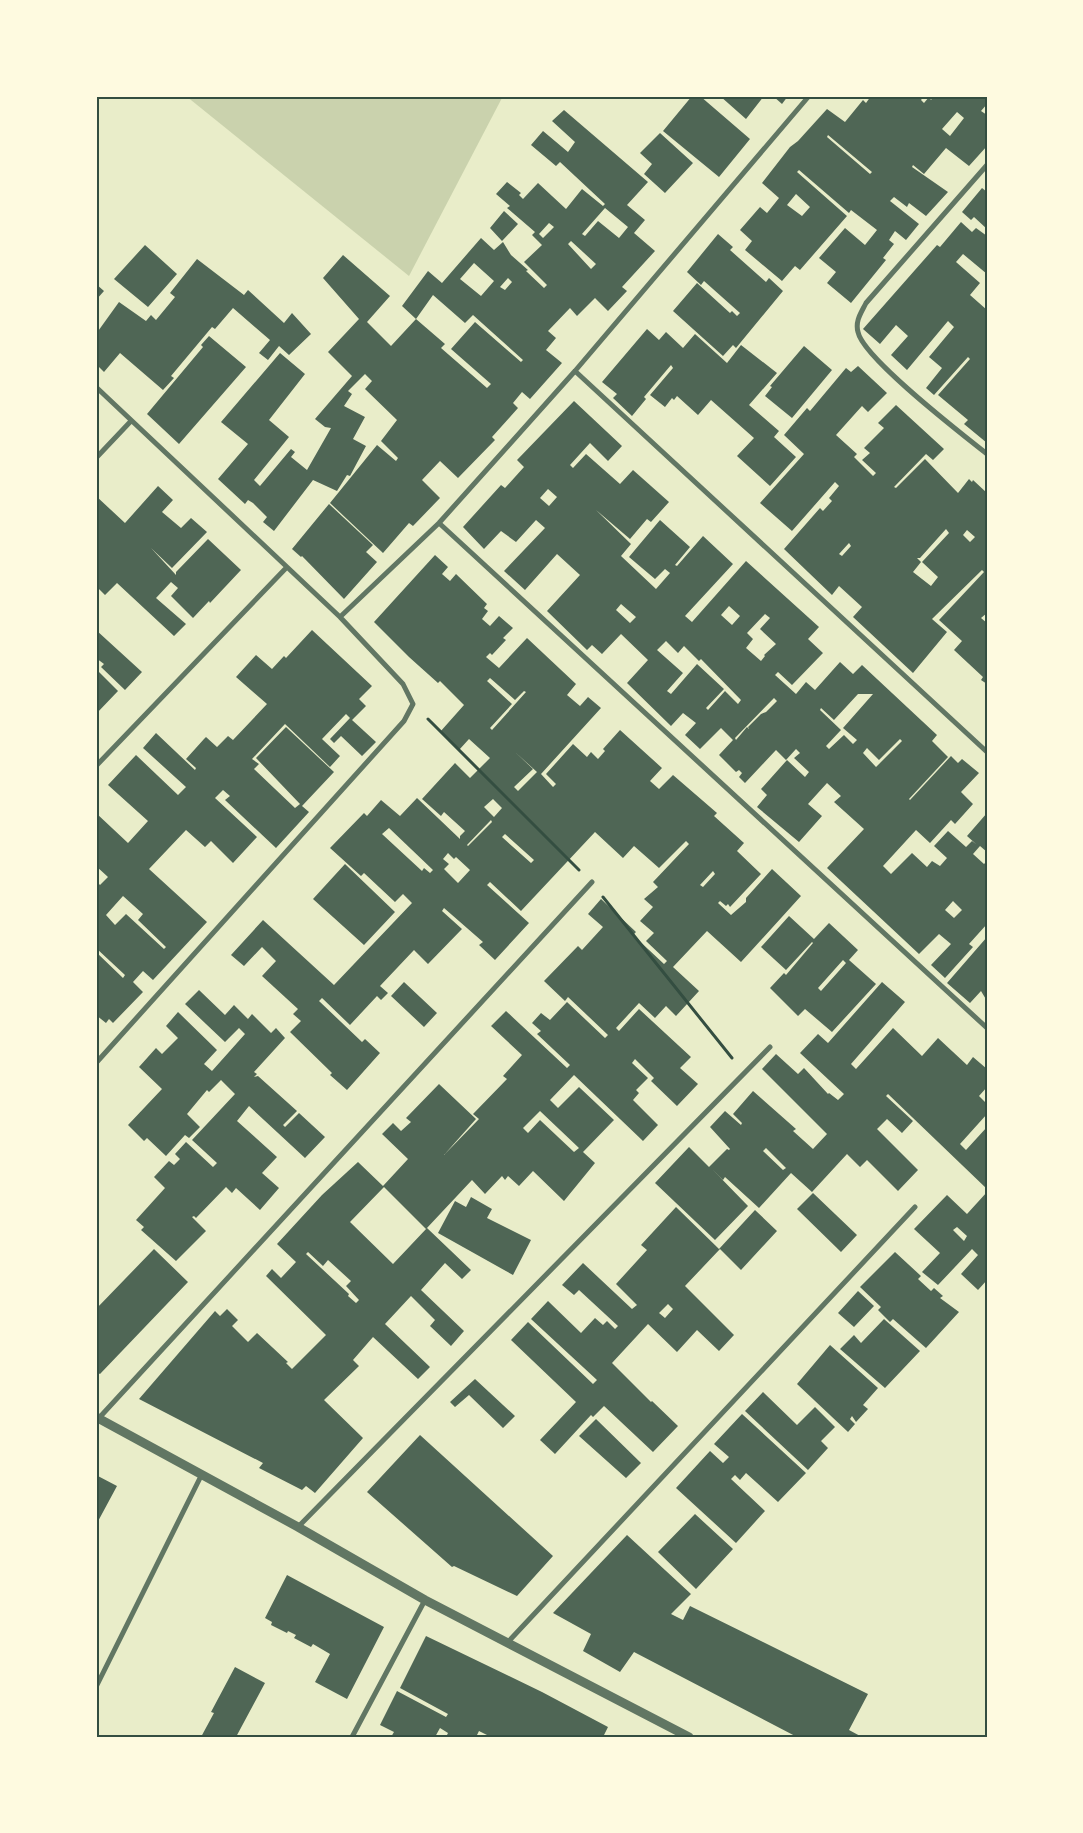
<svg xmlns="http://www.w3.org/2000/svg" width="1083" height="1833" font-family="'Noto Sans',sans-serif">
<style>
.green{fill:#cad2ad}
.building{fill:#4f6655;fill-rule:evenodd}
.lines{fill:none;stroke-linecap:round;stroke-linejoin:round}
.path{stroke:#344e41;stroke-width:3}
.minor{stroke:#617663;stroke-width:5}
.tertiary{stroke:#617663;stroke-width:9}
.neatline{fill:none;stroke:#344e41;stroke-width:2}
</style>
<rect width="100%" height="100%" fill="#e9edc9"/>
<!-- green -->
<path class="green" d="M186,96H503L409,276Z"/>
<!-- building -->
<path class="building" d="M692,96H700L750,139L719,177L663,131Z
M720,96H764L746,119Z
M773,96H788L782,104Z
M871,96H924L921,100L924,103L929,97L931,100L934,96H987V104L981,111L987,115V146L969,166L946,148L924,174L913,165L912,167L948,192L926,216L909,203L907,207L894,197L890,201L919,224L906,240L895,231L889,240L894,244L883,258L886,260L851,303L827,283L836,272L819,258L845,228L865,245L877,230L851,210L849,213L799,170L797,172L847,216L800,270L795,266L782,281L745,250L752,241L740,230L760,207L767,213L779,198L762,183L790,147L798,141L827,109L845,122L863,100L866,103ZM957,112L964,118L950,136L942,129ZM828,135L872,172L870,174L827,137ZM796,194L810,207L802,216L787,205Z
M564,110L648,182L627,205L645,220L634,233L655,251L622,287L627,291L608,311L595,298L577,316L570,308L548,331L556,338L546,350L562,363L530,399L522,392L513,403L518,408L492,437L495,440L458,478L440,461L422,480L440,498L413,526L409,523L383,553L330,503L377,445L396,461L398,458L381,441L397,420L365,389L372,381L365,374L348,391L352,394L344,406L365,417L353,439L366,446L350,476L347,475L337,491L313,480L274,531L263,522L267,517L253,503L248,500L245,504L218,479L248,444L221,422L280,353L305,374L269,420L289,437L254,480L260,486L291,449L295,452L291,457L307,470L331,428L325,427L315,419L352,376L328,352L359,319L323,278L343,255L390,296L367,322L391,346L416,319L445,344L441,348L487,388L491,384L451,349L475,322L521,362L523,360L473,315L465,323L433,295L416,319L402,306L428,271L442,283L481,238L494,250L503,242L511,255L528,270L526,271L544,288L547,285L524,262L542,245L532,235L535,232L507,208L510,206L496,194L507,182L521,193L519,195L523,199L538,183L566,209L582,189L603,206L605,204L560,162L556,166L531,145L543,131L568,152L575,142L552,121ZM605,208L628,227L619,238L598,221L585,236L582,234ZM549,223L554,227L543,238L539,234ZM571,241L596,264L591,269L568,244ZM474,263L494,281L481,296L460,279ZM508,278L512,282L505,290L500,287Z
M660,133L693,163L665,193L644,174L652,164L640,153Z
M982,188L987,192V229L974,217L971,220L962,212Z
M504,211L518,224L502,241L490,228Z
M961,222L972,232L976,228L987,236V274L963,254L956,262L980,283L970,295L987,310V443L964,424L968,420L938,395L970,359L968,357L934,395L926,388L942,368L929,357L954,327L948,321L907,370L891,355L908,336L896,325L880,344L863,329L937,245L940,247Z
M718,234L733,247L730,250L766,282L769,278L783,291L736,348L733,345L723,356L673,311L697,283L730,313L732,311L737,316L740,313L704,281L701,285L687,272Z
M145,245L177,274L148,307L114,279Z
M197,259L244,295L248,290L284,323L292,313L311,334L289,355L279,346L268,360L259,353L270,340L233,308L215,329L212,327L171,376L174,378L163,390L120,353L104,372L96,364V334L119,302L146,321L151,315L156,320L175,297L170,293Z
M96,284L104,291L96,300Z
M647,329L659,340L666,332L683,348L695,334L727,363L741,345L777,373L749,405L779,431L774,437L796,457L770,486L737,456L754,438L711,400L698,415L677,396L674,400L672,398L665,407L650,395L673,368L671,365L644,397L646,399L632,416L613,398L617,394L602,382Z
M209,336L246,367L179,444L147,414L203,347L201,345Z
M804,346L832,370L792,418L765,396L772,387L770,386Z
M858,366L887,393L868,412L862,406L836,435L857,454L854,457L873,476L876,473L862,460L870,453L864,448L884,428L878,423L896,405L944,449L933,460L926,454L894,487L896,488L925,459L958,493L969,479L972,482L973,480L987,493V613L981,618L987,623V684L981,680L983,677L954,650L962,641L939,620L984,572L982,570L932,619L947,632L913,673L853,617L862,607L839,586L832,595L784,549L820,508L823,511L832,501L829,498L839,486L835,482L792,531L760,503L804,454L784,435L807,408L810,411L846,368L851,372ZM946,529L949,533L922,562L938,577L931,586L913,572L921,562L917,558H920ZM967,530L975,537L970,542L963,535ZM849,543L851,546L842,556L839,554Z
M574,401L622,446L608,461L590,443L570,465L573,468L586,454L620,484L633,470L669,502L651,522L647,519L630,539L596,510L631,544L621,556L656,589L670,573L665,569L655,579L629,557L660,520L690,547L675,565L677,566L703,536L733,564L685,616L692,622L746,561L819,627L808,639L823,653L792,685L778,672L775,675L796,694L806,682L815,690L840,662L853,674L862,665L937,735L932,741L948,757L909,799L910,800L951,756L958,763L962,759L979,773L961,792L973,804L955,824L951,820L930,843L916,830L883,866L891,874L912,853L927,867L932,861L940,866L947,858L934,846L948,831L966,847L972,841L976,844L967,836L987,813V852L980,846L973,854L984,864L987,861V924L969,944L973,947L945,978L931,965L951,944L939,934L919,954L827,868L864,829L834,802L841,796L827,783L808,804L822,816L799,842L757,807L767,795L761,789L787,760L805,777L809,772L794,758L800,753L796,749L786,760L776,750L745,783L739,777L742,773L739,770L736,772L719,755L733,740L721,728L700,749L685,735L696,723L683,713L671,726L627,683L648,660L621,634L602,654L592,645L587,650L547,611L580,575L557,554L525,590L504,571L545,528L536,520L516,542L501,531L484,549L463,527L501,485L505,488L524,467L517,460ZM548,489L557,497L549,506L540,498ZM621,604L636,617L630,623L616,610ZM729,606L740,616L732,625L721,615ZM765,614L770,618L760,629L776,644L764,655L765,656L761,661L746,648L753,639L747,633ZM666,641L678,653L684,646L699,661L701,659L741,700L738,704L725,691L708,710L706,708L724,689L697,664L671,694L667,691L683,673L657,650ZM858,694H873L843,728L857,740L853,744L844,735L829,749L826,746L841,730L820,710L821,708L834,720ZM774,698L777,701L766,712L761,714L748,727L749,729L747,727L736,740L735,738ZM900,739L902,741L876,767L863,753L867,748L879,760ZM953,901L962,910L954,918L945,910Z
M158,486L173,500L162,512L181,528L191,518L207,532L172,568L151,548L176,575V572L208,539L241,570L210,603L209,601L193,618L171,596L178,588L171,582L156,598L186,624L174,636L117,583L105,595L96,586V496L125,523Z
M329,504L373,545L366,552L377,562L344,599L302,556L301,557L292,549Z
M435,555L448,567L442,574L450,581L456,574L487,604L484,608L488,611L482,619L490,626L499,616L513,628L503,638L506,640L492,655L490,653L486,657L499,668L527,638L576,684L567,695L580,706L588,697L601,708L541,774L553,787L556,784L546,774L573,744L587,757L591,752L598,759L605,751L603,749L620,730L662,768L650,781L659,789L673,775L717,813L714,816L744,843L737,851L761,874L730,907L728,904L726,906L720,901L718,903L731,915L746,902V898L772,869L801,896L741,962L707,931L673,967L699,991L676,1016L666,1006L655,1018L639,1003L616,1028L619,1031L639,1009L691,1057L680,1068L698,1084L677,1106L651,1081L654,1078L635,1059L632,1063L648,1078L636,1090L639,1093L633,1100L658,1125L643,1141L574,1075L550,1100L558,1108L579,1087L614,1120L583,1152L595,1163L564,1201L533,1171L519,1186L508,1176L505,1180L502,1176L485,1194L472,1180L426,1229L384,1187L350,1222L393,1264L427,1228L471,1270L462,1279L445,1263L421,1290L464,1331L451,1346L430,1326L435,1320L411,1296L385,1324L430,1367L418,1379L373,1337L353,1360L359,1366L324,1400L363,1438L315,1493L306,1486L302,1490L259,1468L263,1463L139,1399L215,1311L220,1316L227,1309L238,1320L232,1326L248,1342L257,1333L288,1362L286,1363L292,1369L326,1335L266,1276L272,1269L281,1278L296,1262L277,1244L322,1195L358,1162L383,1186L408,1159L382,1134L393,1123L401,1131L411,1122L406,1118L439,1084L476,1119L444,1155L479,1119L473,1114L507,1079L503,1076L522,1055L491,1026L506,1011L567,1068L570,1065L537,1034L541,1031L532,1023L541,1013L550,1020L567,1002L605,1038L608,1035L568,997L565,1001L544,981L578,946L582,950L603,927L588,914L601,899L636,932L633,935L664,964L667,961L646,941L654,933L640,921L653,907L644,899L658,887L653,882L689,844L686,841L659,868L634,846L623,858L595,832L521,911L490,882L487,885L529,923L495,960L479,945L483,942L444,908L442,911L462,929L428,964L414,950L380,986L388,993L381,1000L377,996L350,1025L322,998L319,1001L362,1042L365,1039L380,1053L347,1090L330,1075L332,1073L290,1032L301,1021L293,1014L298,1009L262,976L276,961L262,947L244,966L231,955L263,920L334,985L412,903L403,894L395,902L364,873L361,876L330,848L364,813L367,816L381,800L400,816L417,798L460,839V836L465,831L444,812L441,816L422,799L455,763L470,778L490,758L469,739L459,750L440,732L464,705L440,681L438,683L409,657L374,622ZM490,678L515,700L524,691L526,692L492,730L490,728L512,704L487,681ZM515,752L537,772L518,791L514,787L533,769ZM493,799L502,808L494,817L484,807ZM491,820L492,822L468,846L467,845ZM389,828L433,870L430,873L424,868L422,871L382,834ZM505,834L534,860L531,863L502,837ZM448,853L454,859L456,857L470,870L458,883L444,869L449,864L443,859ZM713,871L715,874L703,887L700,885ZM540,1111L579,1148L574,1152L540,1120L528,1133L523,1128ZM308,1252L323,1266L328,1260L351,1281L346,1286L359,1300L356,1303L348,1296L349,1294L306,1254Z
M96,630L142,672L125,690L101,667L104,664L96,658Z
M312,630L372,686L359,699L366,706L352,720L376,742L362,756L341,736L334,743L330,739L350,718L346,714L322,739L340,756L330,767L285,724L252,759L259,764L254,769L295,808L300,804L256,758L286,727L334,772L302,806L309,812L276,848L225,800L230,796L223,790L215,798L257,837L233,863L211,841L205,847L186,830L149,869L207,922L153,980L143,971L133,982L143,992L113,1023L109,1019L106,1023L96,1015V952L123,978L125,975L96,948V881L100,885L108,877L96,866V813L128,843L148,821L108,785L136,755L178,795L186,787L143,748L156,733L195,770L196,768L186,759L204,739L206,737L217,747L228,736L233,740L267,704L236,677L256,655L272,669L284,656L286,658ZM123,896L143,914L138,920L166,947L164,949L126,914L115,925L106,915Z
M96,669L118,691L96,714Z
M345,864L395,912L364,945L313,899Z
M789,916L814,939L829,923L858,950L849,960L876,984L832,1032L805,1009L798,1016L770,988L784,973L786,975L813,943L812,942L786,970L761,947ZM843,960L846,963L821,991L818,988Z
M987,937V1001L981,991L970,1003L947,983Z
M404,982L437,1013L424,1027L391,996Z
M882,982L905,1002L851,1064L856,1069L893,1028L922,1056L938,1038L967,1065L973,1057L987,1069V1087L979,1096L987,1104V1114L960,1144L966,1150L987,1127V1189L888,1094L886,1096L913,1121L902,1133L887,1119L877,1129L918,1170L898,1191L867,1160L860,1167L847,1154L812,1192L791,1173L759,1208L725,1177L723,1180L711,1168L748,1206L715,1240L655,1183L689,1147L709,1167L727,1149L729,1150L730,1149L710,1127L725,1111L741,1125L742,1123L733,1114L753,1091L796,1129L793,1131L813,1149L827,1134L762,1069L776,1054L798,1074L804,1068L828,1094L829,1093L838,1100L844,1094L800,1053L818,1034L828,1043ZM766,1148L786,1168L783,1170L763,1151Z
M199,990L225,1015L234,1005L248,1019L252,1014L271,1033L276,1028L285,1038L254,1072L257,1074L254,1077L258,1076L297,1111L283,1125L285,1127L299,1113L325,1137L305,1158L249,1106L237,1121L277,1157L262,1173L279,1188L260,1210L236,1188L232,1193L226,1187L196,1218L194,1216L192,1217L206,1231L176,1261L141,1230L144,1227L136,1220L165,1188L154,1177L169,1161L174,1165L180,1159L175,1154L186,1142L213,1167L217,1163L192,1140L235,1094L221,1080L209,1092L207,1090L187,1114L200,1127L189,1138L185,1135L166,1156L147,1138L144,1141L128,1125L162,1089L139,1067L156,1048L162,1054L178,1038L166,1026L178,1012L217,1050L204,1064L212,1071L245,1034L239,1028L225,1042L206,1024L185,1004Z
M987,1192V1280L978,1290L961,1274L978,1255L972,1249L938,1285L922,1272L940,1253L914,1229L947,1195L967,1214ZM957,1227L967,1236L964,1241L953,1230Z
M813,1193L857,1235L841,1252L797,1209Z
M471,1197L492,1209L487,1218L531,1240L513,1275L438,1233L455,1201L466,1207Z
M676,1207L719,1249L755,1210L777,1231L741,1270L720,1249L685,1286L734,1335L719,1351L697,1330L677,1352L648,1324L612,1363L651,1402L652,1401L678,1426L653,1452L604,1406L593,1417L591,1415L555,1454L540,1440L576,1402L511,1340L528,1322L593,1384L597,1380L531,1319L548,1301L581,1333L595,1318L603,1325L607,1321L615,1329L618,1326L579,1290L574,1295L562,1285L583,1263L632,1309L637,1305L616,1284L647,1250L641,1245ZM668,1304L673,1309L665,1318L659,1313Z
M154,1249L188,1282L100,1374L96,1372V1309Z
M895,1252L921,1276L918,1279L931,1291L934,1288L943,1296L940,1298L959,1312L926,1348L893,1319L890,1322L878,1310L881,1307L860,1287Z
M858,1291L874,1306L854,1327L838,1313Z
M884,1319L920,1351L885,1388L840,1349L854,1335L861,1343Z
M830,1345L878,1388L863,1405L868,1409L856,1422L852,1416L850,1419L855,1424L848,1432L797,1384Z
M475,1379L515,1416L503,1428L469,1395L455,1407L450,1402Z
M763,1392L797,1425L815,1407L835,1427L821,1441L828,1448L808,1470L745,1411Z
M742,1414L806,1473L778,1502L746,1473L740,1480L735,1475L731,1479L765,1511L736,1543L676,1488L710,1451L723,1463L729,1457L714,1444Z
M596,1419L641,1463L626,1478L579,1436Z
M420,1435L553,1556L517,1596L454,1566L452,1567L367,1492Z
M96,1475L117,1486L96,1525Z
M695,1514L733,1549L696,1589L658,1552Z
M627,1535L691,1594L671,1614L683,1620L690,1606L868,1694L849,1730L862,1737H797L634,1652L620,1672L583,1651L591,1634L553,1613Z
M287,1575L384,1627L347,1699L315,1682L330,1654L313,1644L311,1647L294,1638L296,1635L288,1631L287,1633L271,1625L272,1622L265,1618Z
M426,1636L542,1692L608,1727L603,1737H491L479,1731L476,1737H446L448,1733L440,1728L435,1737H391L394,1732L380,1725L397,1691L446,1717L448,1714L400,1688Z
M235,1667L265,1683L236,1737H201L214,1713L211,1712Z"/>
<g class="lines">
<!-- path -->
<path class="path" d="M428,719L579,870
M603,897L732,1058"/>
<!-- minor -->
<path class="minor" d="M987,165L866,303C861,313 855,321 858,332C863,358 962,434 987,454
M575,371L987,752
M96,387L340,617L403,684L413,704L404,721L96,1063
M96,458L131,421
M439,523L987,1028
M340,617L439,523L575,371L809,96
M96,766L287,567
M99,1418L592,882
M298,1527L770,1047
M508,1642L915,1207
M96,1687L202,1474
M352,1737L425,1600"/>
<!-- tertiary -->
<path class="tertiary" d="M96,1417L298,1527L425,1600L689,1737"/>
</g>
<!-- border -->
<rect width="1083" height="1833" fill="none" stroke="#fefae0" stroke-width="195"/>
<rect x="98" y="98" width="888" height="1638" class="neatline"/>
</svg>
